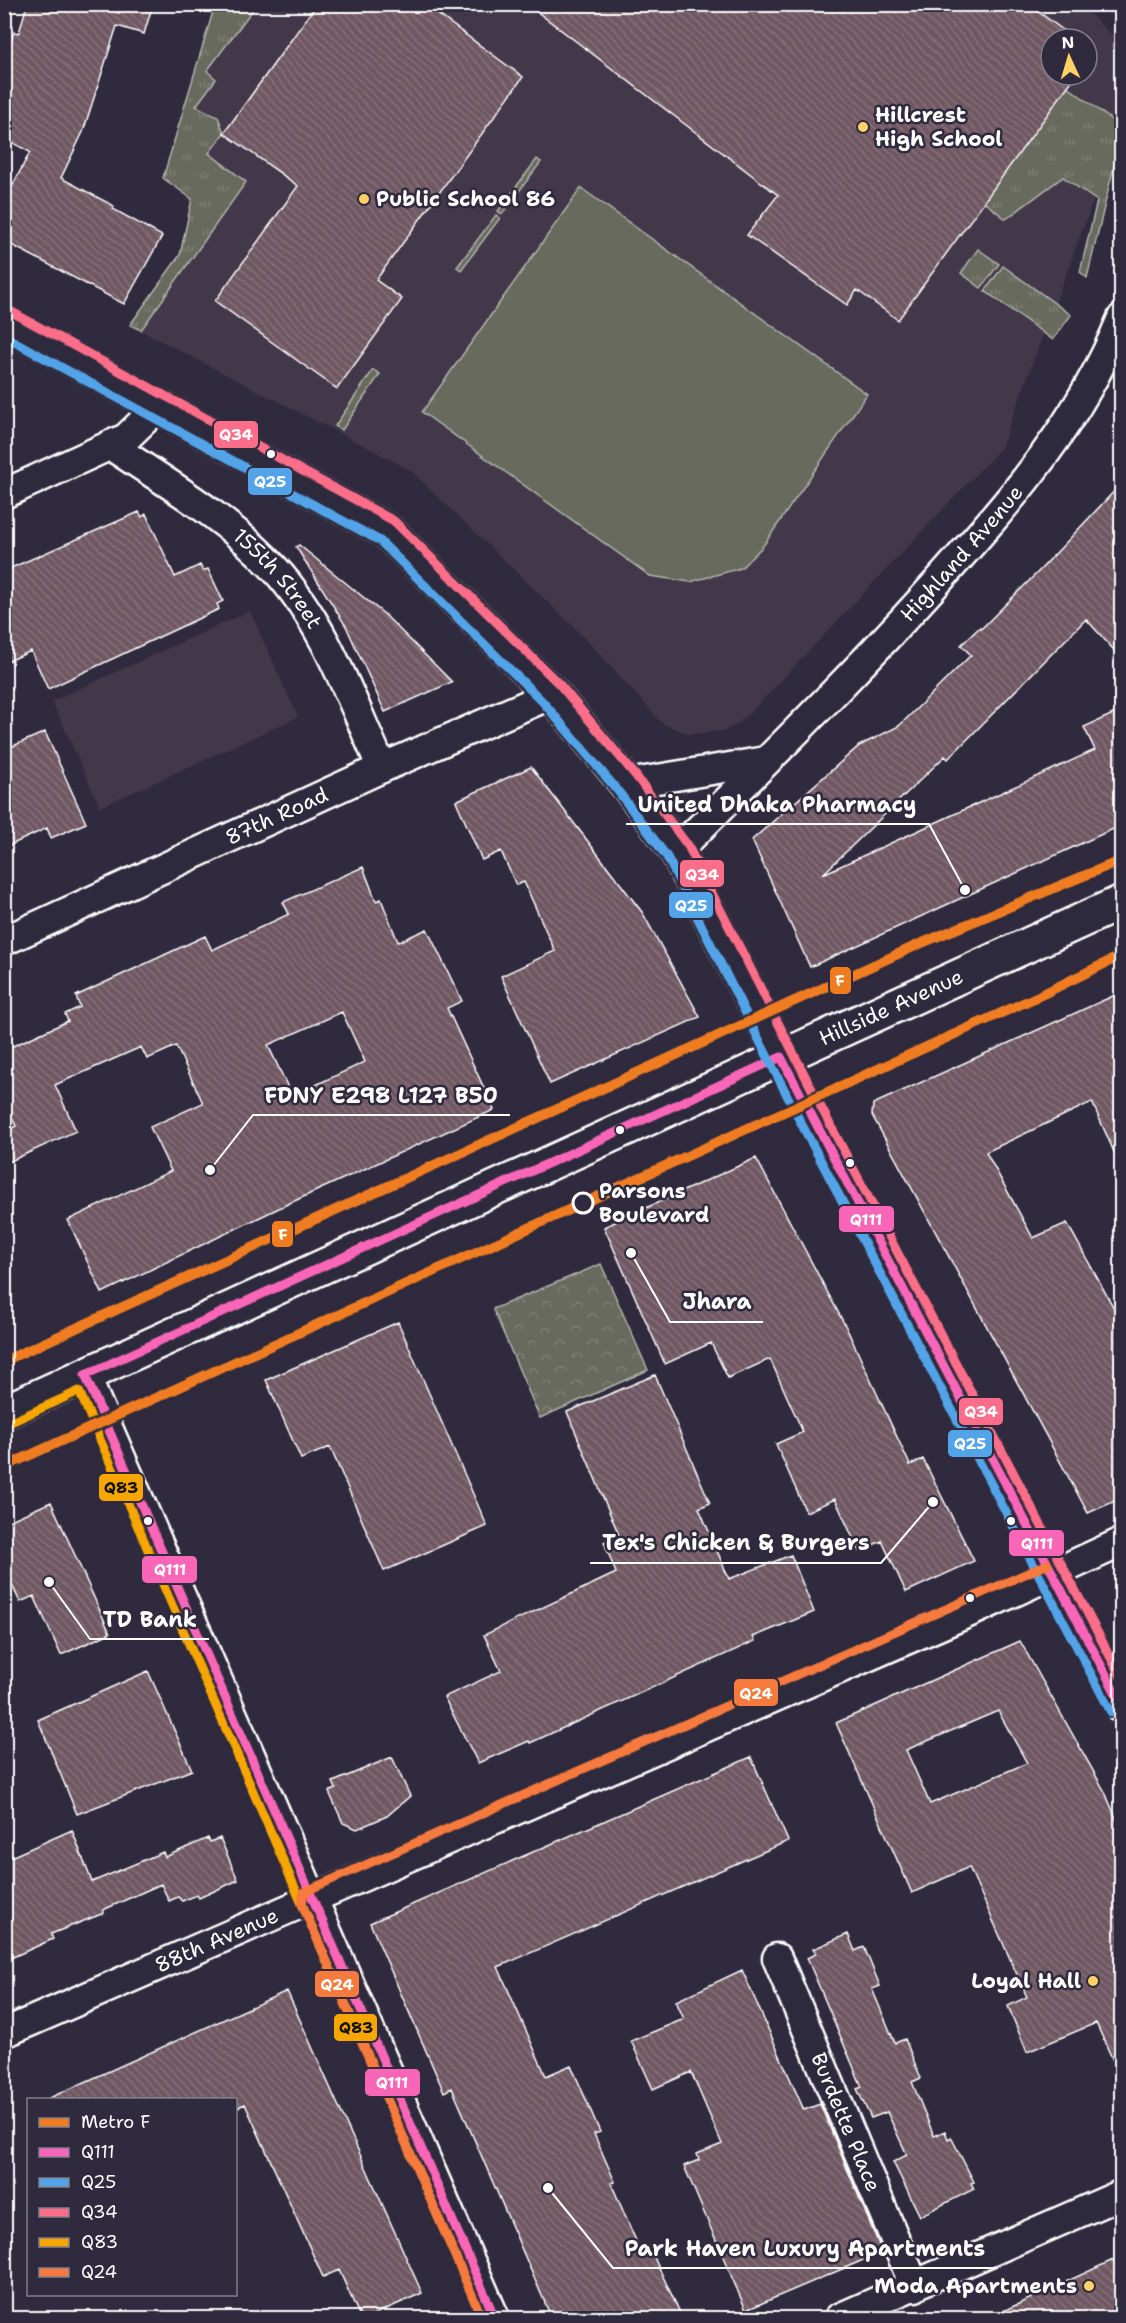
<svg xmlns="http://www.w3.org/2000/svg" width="1126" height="2323" font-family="'Shantell Sans',sans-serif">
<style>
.built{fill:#423848;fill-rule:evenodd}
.grass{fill:url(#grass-tufts);stroke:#b3b5ae;stroke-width:1.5}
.park{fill:url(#park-crowns);stroke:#b3b5ae;stroke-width:1.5}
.pitch{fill:#676b5d;stroke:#b3b5ae;stroke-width:1.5}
.building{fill:url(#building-back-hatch);stroke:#fff;stroke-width:1.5;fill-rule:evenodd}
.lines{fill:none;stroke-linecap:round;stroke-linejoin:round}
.minor-casing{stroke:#fff;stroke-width:33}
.tertiary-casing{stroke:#fff;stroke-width:38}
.primary-casing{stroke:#fff;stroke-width:38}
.minor{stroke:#2f2a3d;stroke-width:28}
.tertiary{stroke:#2f2a3d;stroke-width:33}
.primary{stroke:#2f2a3d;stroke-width:33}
.bus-1-casing{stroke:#2f2a3d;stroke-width:14}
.bus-2-casing{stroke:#2f2a3d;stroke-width:14}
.bus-3-casing{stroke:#2f2a3d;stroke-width:14}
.bus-4-casing{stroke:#2f2a3d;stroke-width:14}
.bus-5-casing{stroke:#2f2a3d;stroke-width:14}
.bus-1{stroke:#fa66b7;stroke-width:9}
.bus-2{stroke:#53a3e8;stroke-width:9}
.bus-3{stroke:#fb6d88;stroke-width:9}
.bus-4{stroke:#f7a600;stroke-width:9}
.bus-5{stroke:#f6793e;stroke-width:9}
.metro-1-casing{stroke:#2f2a3d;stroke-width:15}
.metro-1{stroke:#f07c20;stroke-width:10}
.poi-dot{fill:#ffd166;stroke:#2f2a3d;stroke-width:2}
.bus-dot{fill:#fff;stroke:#2f2a3d;stroke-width:2}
.stop-dot{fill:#2f2a3d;stroke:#fff;stroke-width:3}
.labels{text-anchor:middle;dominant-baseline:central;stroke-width:5;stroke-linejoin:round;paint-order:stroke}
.poi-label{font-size:21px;font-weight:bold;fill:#fff;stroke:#2f2a3d;text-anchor:start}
.street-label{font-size:21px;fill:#fff;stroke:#2f2a3d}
.stop-label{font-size:21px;font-weight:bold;fill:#fff;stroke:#2f2a3d;text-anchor:start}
.leader{fill:none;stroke:#fff;stroke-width:2}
.callout-dot{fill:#fff;stroke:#2f2a3d;stroke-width:2}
.callout-label{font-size:22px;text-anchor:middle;font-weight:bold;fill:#fff;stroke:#2f2a3d;stroke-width:5;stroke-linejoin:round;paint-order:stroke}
.line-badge{stroke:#2f2a3d;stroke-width:2}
.badge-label{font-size:16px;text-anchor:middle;font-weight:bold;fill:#fff}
.pale-badge-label{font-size:16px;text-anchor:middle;font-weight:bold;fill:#111}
</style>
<defs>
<pattern id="grass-tufts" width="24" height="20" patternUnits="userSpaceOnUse" patternTransform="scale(1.5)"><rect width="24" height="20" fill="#676b5d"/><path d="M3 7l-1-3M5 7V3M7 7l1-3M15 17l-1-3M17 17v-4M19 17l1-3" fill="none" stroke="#7e8175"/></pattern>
<pattern id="park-crowns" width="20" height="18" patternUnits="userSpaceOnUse" patternTransform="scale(1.5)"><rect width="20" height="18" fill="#676b5d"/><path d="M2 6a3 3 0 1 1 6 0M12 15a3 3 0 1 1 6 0" fill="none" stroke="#7e8175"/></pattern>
<pattern id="building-back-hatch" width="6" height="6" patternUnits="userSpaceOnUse" patternTransform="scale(1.5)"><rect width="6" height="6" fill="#705863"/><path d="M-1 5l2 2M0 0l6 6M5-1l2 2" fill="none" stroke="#85717a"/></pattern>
</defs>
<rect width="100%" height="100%" fill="#2f2a3d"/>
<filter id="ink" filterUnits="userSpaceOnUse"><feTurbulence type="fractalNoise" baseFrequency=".0167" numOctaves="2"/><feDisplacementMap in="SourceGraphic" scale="12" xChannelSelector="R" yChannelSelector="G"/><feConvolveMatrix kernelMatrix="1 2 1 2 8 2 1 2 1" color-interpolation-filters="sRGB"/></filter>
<g filter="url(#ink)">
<!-- built -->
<path class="built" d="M1079,4L1121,44V127L1001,448L753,710L738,724L724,731L689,734L663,724L583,636L409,469L130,325L180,255L192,199L163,178L215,5ZM1051,39H1087V75H1051Z
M250,611L298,717L100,807L52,701Z"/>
<!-- grass -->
<path class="grass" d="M215,5H256L207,71L216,79L196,106L218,117L224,133L209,153L246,182L141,330L130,325L180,255L192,199L163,178Z
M1067,86L1121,127V137L1087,278L1080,272L1097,201L1063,177L1006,219L983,201Z
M537,159L541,162L502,214L498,211Z
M496,215L500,218L461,270L457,267Z
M978,249L999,264L981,288L961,273Z
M1003,266L1071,315L1053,340L985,291Z
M373,370L380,374L342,430L335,426Z"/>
<!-- park -->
<path class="park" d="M601,1264L648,1370L540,1418L493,1309Z"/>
<!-- pitch -->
<path class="pitch" d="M581,188L867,394L763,546L741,568L690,582L650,576L422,412Z"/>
<!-- building -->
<path class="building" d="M27,4H93L119,13L122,4H153L144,34L117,26L83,132L61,178L114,206L113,209L162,236L124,304L4,241V202L30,152L4,138V62L14,32L19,33Z
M317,4H424L523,77L376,280L402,299L337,389L215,301L298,186L224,133Z
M527,4H1028L1075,39H1051V75H1076L898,320L857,290L847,305L747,235L778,195Z
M1122,483V659L1086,619L948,759L945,756L823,874L1095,750L1084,727L1122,710V825L810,967L752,840L859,746L899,726L971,655L961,645L980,627L981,629L1041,569Z
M139,512L142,517L146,514L175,577L200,565L203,571L208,569L223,601L217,604L219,609L48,689L31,651L4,663V571Z
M299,545L384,614L452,682L385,712L346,626L296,547Z
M45,732L86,823L51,838L47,828L4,848V750Z
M531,767L642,912L700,1017L550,1084L501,976L555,951L524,882L516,885L501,851L482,860L456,801Z
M363,867L376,901L381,899L398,942L427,929L462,1001L447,1008L494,1110L279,1208L102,1293L68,1220L171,1171L150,1127L203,1103L176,1046L147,1059L141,1047L55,1085L76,1131L4,1164V1131L16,1126L4,1101V1050L68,1021L65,1014L80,1007L76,996L205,936L212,950L289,914L283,902ZM342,1012L365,1062L292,1096L268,1045Z
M1122,992V1170L1092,1102L986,1152L1033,1238L1067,1223L1122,1323V1498L1088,1513L872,1115L873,1104Z
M756,1158L846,1327L910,1465L923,1459L974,1561L906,1592L882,1541L859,1551L835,1499L806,1512L776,1444L803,1432L770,1359L728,1378L711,1343L665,1364L604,1227Z
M398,1322L487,1526L384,1571L330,1447L301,1459L266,1380Z
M655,1375L710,1503L699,1508L729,1579L791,1555L814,1612L753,1637L755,1641L530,1743L529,1741L478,1763L444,1697L501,1671L484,1635L616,1573L604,1542L619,1535L567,1412Z
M51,1502L110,1633L61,1655L34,1596L20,1602L4,1568V1523Z
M1020,1641L1105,1792L1122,1833V2080L1096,2023L1027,2052L1008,2006L1027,1997L969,1867L912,1893L836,1723ZM998,1711L1027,1763L930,1804L906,1750Z
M148,1671L192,1770L77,1814L38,1720Z
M392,1757L410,1796L387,1816L357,1829L343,1823L329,1792L336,1789L333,1782Z
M751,1757L788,1841L498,1967L546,2076L571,2065L600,2132L594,2134L615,2182L611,2183L640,2250L649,2247L683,2319H552L452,2088L444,2092L370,1923Z
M72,1830L92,1882L163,1852L165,1857L208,1838L210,1842L220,1838L238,1880L199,1898L197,1895L182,1901L178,1897L169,1901L161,1884L103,1910L104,1913L51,1934L53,1939L4,1961V1860Z
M848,1934L855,1951L864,1947L880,1986L872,1989L895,2043L905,2039L913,2059L921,2078L912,2082L934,2136L945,2131L948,2139L951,2137L974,2182L971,2183L974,2189L920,2216L893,2162L907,2155L887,2112L871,2118L857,2089L862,2087L807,1958L816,1954L813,1949Z
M742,1970L804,2110L820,2104L882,2252L746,2310L684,2166L699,2160L697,2154L722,2144L691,2072L653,2089L631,2041L684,2019L676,2001Z
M287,1991L422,2293L364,2319H361L339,2270L323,2277L245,2104L236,2108V2100H45Z
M1113,2260L1122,2279V2319H986Z"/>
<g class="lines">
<!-- minor casing -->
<g class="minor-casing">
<g id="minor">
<path id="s1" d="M110,445C166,483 228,518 274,568C325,623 351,700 382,768"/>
<path d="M4,494L126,438L158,407"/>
<path d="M627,784L766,761"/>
<path id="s2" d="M677,851C766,762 857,672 942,577C1015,495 1079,423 1122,318"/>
<path id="s3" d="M4,941L382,768L552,694"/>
<path d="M85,1375L495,2318"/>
<path id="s4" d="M777,1958L915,2287"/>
<path id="s5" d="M4,2033L977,1609L1122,1542"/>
<path d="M839,2318L1122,2194"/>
</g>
</g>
<!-- tertiary casing -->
<g class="tertiary-casing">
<path id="tertiary" d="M4,322L387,531L552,694L627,784L677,851L812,1117L1122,1706"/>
</g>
<!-- primary casing -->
<g class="primary-casing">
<g id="primary">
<path id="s6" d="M4,1412L1122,902"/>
</g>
</g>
<!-- minor -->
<use href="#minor" class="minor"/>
<!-- tertiary -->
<use href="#tertiary" class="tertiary"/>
<!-- primary -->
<use href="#primary" class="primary"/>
<!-- bus-1 casing -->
<g class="bus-1-casing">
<path id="bus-1" d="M781,1057L1122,1705
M85,1375L495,2318
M85,1375L781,1057"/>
</g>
<!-- bus-2 casing -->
<g class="bus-2-casing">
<path id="bus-2" d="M4,336L380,541L543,702L618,791L667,857L801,1123L1111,1712"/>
</g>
<!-- bus-3 casing -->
<g class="bus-3-casing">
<path id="bus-3" d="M10,311L394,521L560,685L636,776L688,846L823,1111L1122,1679"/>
</g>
<!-- bus-4 casing -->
<g class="bus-4-casing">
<path id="bus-4" d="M9,1423L79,1391L482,2318"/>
</g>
<!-- bus-5 casing -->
<g class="bus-5-casing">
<path id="bus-5" d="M482,2318L302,1904L304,1892L1048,1564"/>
</g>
<!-- bus-1 -->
<use href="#bus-1" class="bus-1"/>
<!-- bus-2 -->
<use href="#bus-2" class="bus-2"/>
<!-- bus-3 -->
<use href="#bus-3" class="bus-3"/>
<!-- bus-4 -->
<use href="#bus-4" class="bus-4"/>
<!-- bus-5 -->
<use href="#bus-5" class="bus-5"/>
<!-- metro-1 casing -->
<g class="metro-1-casing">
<path id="metro-1" d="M4,1361L922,943L1122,860
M4,1467L1043,994L1122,955"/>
</g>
<!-- metro-1 -->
<use href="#metro-1" class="metro-1"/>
</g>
</g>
<!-- markers -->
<g class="poi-dot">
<circle cx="863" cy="127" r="6"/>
<circle cx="364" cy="199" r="6"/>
<circle cx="1093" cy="1981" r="6"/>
<circle cx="1089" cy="2286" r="6"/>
</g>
<g class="bus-dot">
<circle cx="271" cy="454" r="5"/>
<circle cx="620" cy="1130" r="5"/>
<circle cx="850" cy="1163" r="5"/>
<circle cx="148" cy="1521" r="5"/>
<circle cx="1011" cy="1521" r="5"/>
<circle cx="970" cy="1598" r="5"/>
</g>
<circle class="stop-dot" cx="583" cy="1203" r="10"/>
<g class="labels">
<!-- poi labels -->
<g class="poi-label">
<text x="875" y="115">Hillcrest<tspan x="875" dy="24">High School</tspan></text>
<text x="376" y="199">Public School 86</text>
<text x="1081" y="1981" text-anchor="end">Loyal Hall</text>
<text x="1077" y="2286" text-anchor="end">Moda Apartments</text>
</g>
<!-- street labels -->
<g class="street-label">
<text stroke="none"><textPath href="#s2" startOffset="412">Highland Avenue</textPath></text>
<text stroke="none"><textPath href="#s1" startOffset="216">155th Street</textPath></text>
<text stroke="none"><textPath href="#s3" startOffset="300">87th Road</textPath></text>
<text stroke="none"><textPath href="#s6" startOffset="975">Hillside Avenue</textPath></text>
<text stroke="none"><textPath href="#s5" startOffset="232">88th Avenue</textPath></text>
<text stroke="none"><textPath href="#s4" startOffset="178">Burdette Place</textPath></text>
</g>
<!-- stop labels -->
<g class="stop-label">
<text x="599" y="1191">Parsons<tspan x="599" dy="24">Boulevard</tspan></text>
</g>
</g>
<!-- callouts -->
<path class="leader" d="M965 890L929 824H626M210 1170L253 1115H510M631 1253L670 1322H763M933 1502L881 1563H590M49 1582L90 1639H209M548 2188L613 2268H997"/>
<g class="callout-dot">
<circle cx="965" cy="890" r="6"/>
<circle cx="210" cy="1170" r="6"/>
<circle cx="631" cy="1253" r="6"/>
<circle cx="933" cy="1502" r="6"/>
<circle cx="49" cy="1582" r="6"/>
<circle cx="548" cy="2188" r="6"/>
</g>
<g class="callout-label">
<text x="777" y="812">United Dhaka Pharmacy</text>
<text x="381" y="1103">FDNY E298 L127 B50</text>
<text x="717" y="1309">Jhara</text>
<text x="736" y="1550">Tex's Chicken &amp; Burgers</text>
<text x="150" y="1627">TD Bank</text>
<text x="805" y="2256">Park Haven Luxury Apartments</text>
</g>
<g class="line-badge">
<rect x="213" y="420" width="46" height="29" rx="6" fill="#fb6d88"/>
<rect x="247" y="467" width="46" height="29" rx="6" fill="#53a3e8"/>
<rect x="679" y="859" width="46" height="29" rx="6" fill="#fb6d88"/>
<rect x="668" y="891" width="46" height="28" rx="6" fill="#53a3e8"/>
<rect x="829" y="966" width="23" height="29" rx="6" fill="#f07c20"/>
<rect x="838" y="1205" width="57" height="28" rx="6" fill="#fa66b7"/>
<rect x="271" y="1220" width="23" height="28" rx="6" fill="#f07c20"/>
<rect x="958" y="1397" width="46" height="29" rx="6" fill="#fb6d88"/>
<rect x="947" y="1429" width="46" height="29" rx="6" fill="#53a3e8"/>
<rect x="98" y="1473" width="46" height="29" rx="6" fill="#f7a600"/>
<rect x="1008" y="1529" width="57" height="28" rx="6" fill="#fa66b7"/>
<rect x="141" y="1555" width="57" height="29" rx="6" fill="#fa66b7"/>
<rect x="733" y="1678" width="46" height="29" rx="6" fill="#f6793e"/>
<rect x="314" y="1970" width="46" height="28" rx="6" fill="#f6793e"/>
<rect x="333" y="2013" width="45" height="29" rx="6" fill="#f7a600"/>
<rect x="364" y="2068" width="57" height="29" rx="6" fill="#fa66b7"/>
</g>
<g class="badge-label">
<text x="236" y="440">Q34</text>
<text x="270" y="487">Q25</text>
<text x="702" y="880">Q34</text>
<text x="691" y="911">Q25</text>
<text x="840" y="986">F</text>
<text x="866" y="1225">Q111</text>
<text x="283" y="1240">F</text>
<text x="981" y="1417">Q34</text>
<text x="970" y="1449">Q25</text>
<text x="1037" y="1549">Q111</text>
<text x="170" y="1575">Q111</text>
<text x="756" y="1699">Q24</text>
<text x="337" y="1990">Q24</text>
<text x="392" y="2088">Q111</text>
</g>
<g class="pale-badge-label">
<text x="121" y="1493">Q83</text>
<text x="356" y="2033">Q83</text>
</g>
<!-- margin -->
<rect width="1126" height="2323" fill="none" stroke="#2f2a3d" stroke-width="24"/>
<rect x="12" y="12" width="1102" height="2299" fill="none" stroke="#fff" stroke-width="2" filter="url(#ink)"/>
<!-- legend -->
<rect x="27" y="2098" width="210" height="198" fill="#2f2a3d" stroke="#827f8b" stroke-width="1.5"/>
<rect x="39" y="2118" width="30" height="9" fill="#f07c20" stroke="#827f8b" stroke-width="1.5"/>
<text x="81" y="2128" font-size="18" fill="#ffffff">Metro F</text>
<rect x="39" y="2148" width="30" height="9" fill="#fa66b7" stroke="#827f8b" stroke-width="1.5"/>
<text x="81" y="2158" font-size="18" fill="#ffffff">Q111</text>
<rect x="39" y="2178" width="30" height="9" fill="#53a3e8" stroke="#827f8b" stroke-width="1.5"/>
<text x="81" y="2188" font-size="18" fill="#ffffff">Q25</text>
<rect x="39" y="2208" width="30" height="9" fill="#fb6d88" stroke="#827f8b" stroke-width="1.5"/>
<text x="81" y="2218" font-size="18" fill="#ffffff">Q34</text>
<rect x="39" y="2238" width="30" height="9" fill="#f7a600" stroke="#827f8b" stroke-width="1.5"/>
<text x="81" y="2248" font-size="18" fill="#ffffff">Q83</text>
<rect x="39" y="2268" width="30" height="9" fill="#f6793e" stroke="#827f8b" stroke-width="1.5"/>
<text x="81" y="2278" font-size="18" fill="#ffffff">Q24</text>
<!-- north arrow -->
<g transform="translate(1069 57) rotate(356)"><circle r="28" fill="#2f2a3d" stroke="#827f8b" stroke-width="1.5"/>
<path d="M0-4.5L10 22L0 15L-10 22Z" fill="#ffd166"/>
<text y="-9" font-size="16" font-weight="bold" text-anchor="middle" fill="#ffffff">N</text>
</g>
</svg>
